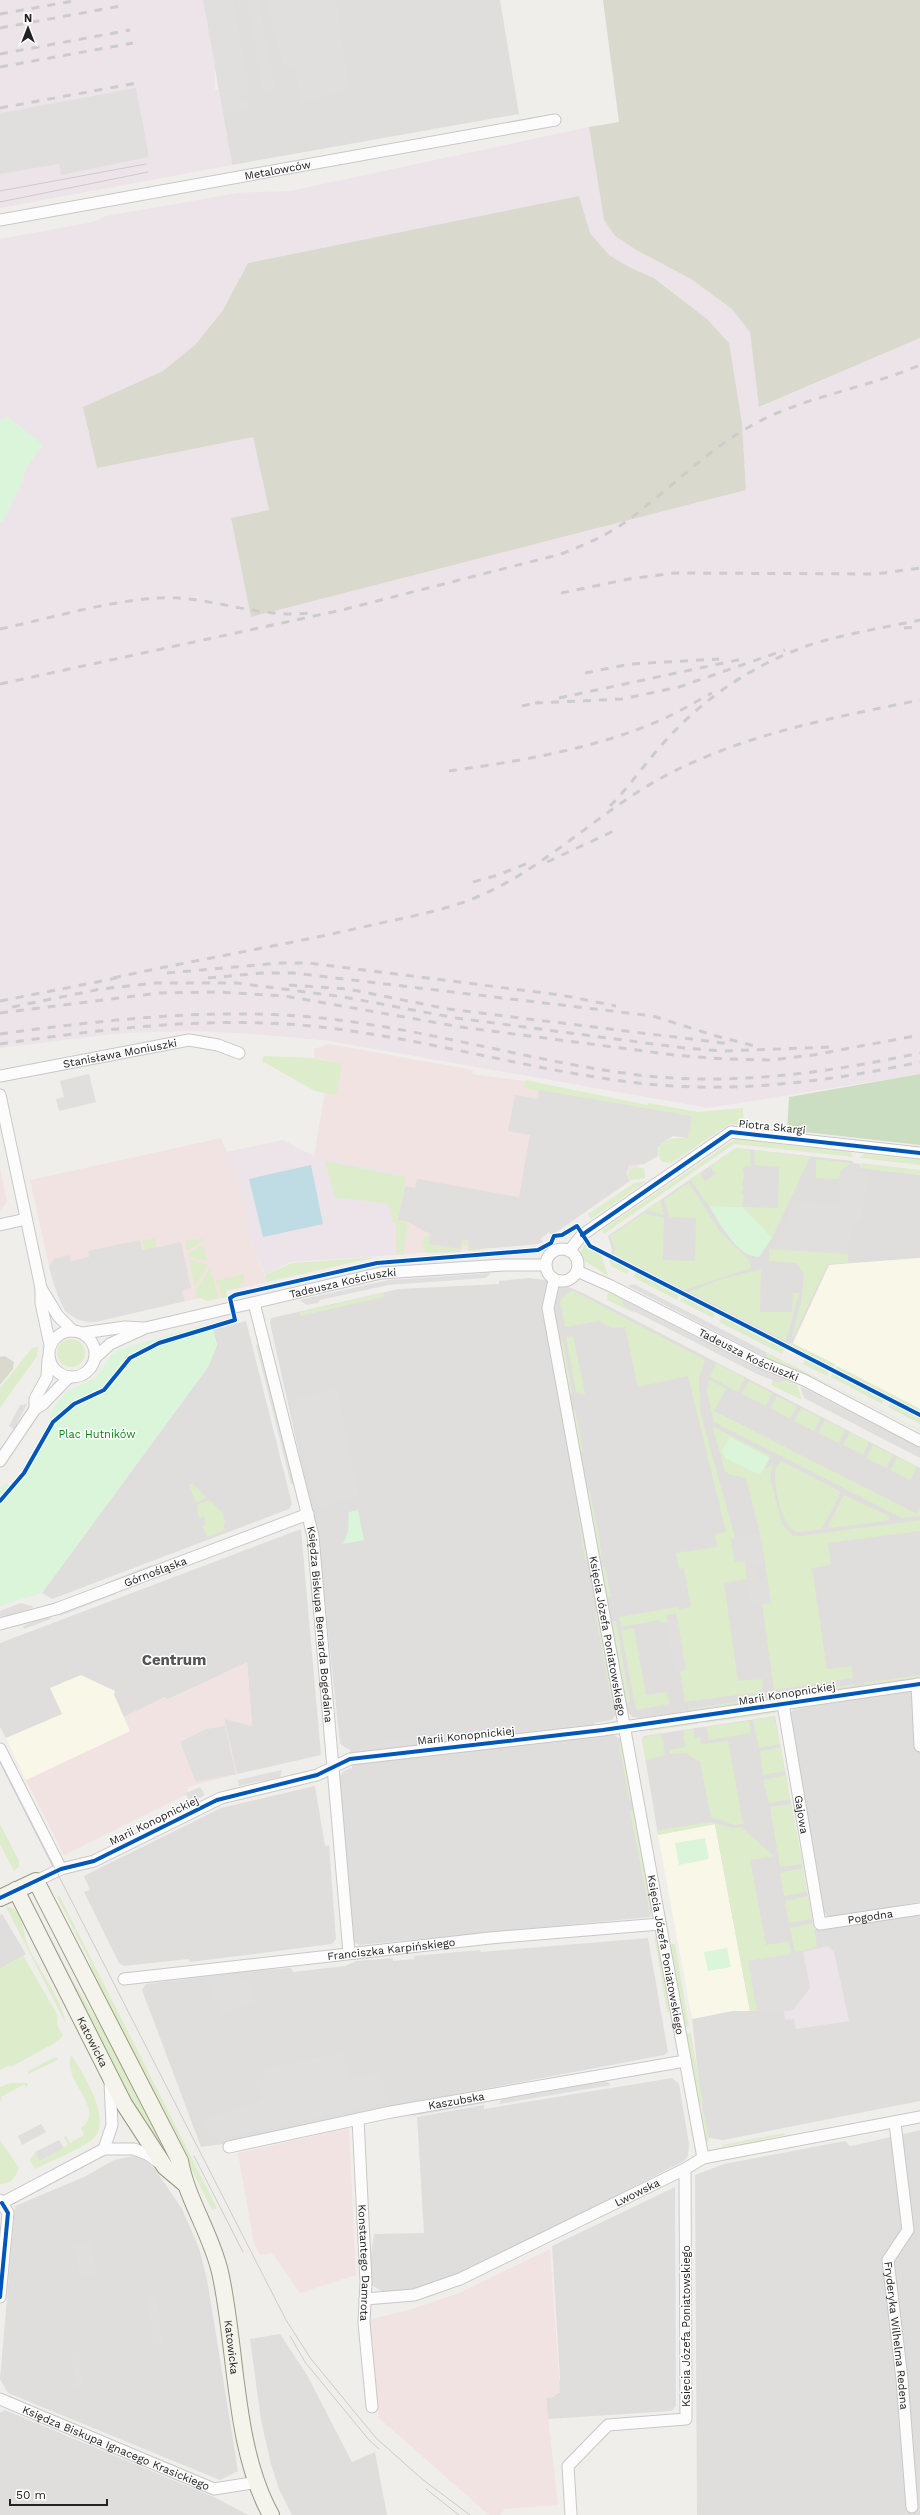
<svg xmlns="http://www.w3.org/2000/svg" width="920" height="2515" font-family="'Work Sans',sans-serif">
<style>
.residential{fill:#dfdedc}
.commercial{fill:#f1e3e1}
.industrial{fill:#ede4e9;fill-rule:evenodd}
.education{fill:#f8f7e8}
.construction{fill:#d9d9cd}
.grass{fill:#ddeccb}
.forest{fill:#cbdec1}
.park{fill:#daf5da}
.parking{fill:#e0dfde}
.water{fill:#bfdbe3}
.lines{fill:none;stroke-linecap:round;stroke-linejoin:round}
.street-casing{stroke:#c9c8c7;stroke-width:13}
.secondary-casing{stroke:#999a82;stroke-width:18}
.street{stroke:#fdfcfc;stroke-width:11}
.secondary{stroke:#f4f4ed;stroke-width:16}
.tram{stroke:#ccc;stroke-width:1}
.rail{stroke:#ccc;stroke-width:3;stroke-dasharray:8 8;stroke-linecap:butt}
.cycleway-casing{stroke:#fff;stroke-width:6}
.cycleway{stroke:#0057b8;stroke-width:4}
.labels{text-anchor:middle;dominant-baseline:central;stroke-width:3;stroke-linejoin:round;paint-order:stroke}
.street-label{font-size:11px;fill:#222;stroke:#fff}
.park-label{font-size:11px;fill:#0c8416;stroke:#fff}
.district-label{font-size:15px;font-weight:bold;fill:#555;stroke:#fff}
</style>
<rect width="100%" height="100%" fill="#f0eeeb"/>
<!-- residential -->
<path class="residential" d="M203,0H500L519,114L232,165Z
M736,1148L853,1161L852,1167L920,1175V1258L829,1265L793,1343L789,1346L611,1254L612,1249L608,1236Z
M529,1278L554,1281L585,1294L920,1468V1902L838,1917L827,1916L823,1910L789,1714L793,1710L812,1706L810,1693L640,1718L632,1717L628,1711L617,1713L612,1720L594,1723L596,1736L612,1734L622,1740L652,1910L650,1917L359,1945L352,1941L339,1777L344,1771L352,1768L350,1750L340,1744L318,1538L270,1323L271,1318L399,1289L499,1284V1281Z
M246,1321L292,1504L289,1509L52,1599L42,1593L208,1367L217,1345L213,1330Z
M301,1529L321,1755L237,1774L224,1718L252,1726L247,1663L166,1700L165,1697L124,1717L114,1695L6,1738L0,1727V1643Z
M775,1716L814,1929L920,1913V2101L723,2140L715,2139L705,2137L692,2019L732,2011H750L714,1824L658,1835L642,1739L644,1736Z
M315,1786L325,1846L329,1845L336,1939L332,1944L190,1962L189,1959L124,1966L119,1963L84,1892L90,1890L84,1876L221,1808Z
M2,1914L26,1954L0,1969V1915Z
M648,1938L668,2052L664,2055L372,2110L231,2143L201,2147L142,1990L146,1984L249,1971L291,1968L293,1972L345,1966L356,1961L393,1958V1961L414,1959V1956L480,1950L481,1952Z
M672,2078L679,2084L689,2144L688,2156L684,2161L459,2276L406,2292L385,2293L370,2284L368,2275L374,2234L424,2233L417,2117L484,2105V2109Z
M920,2130V2515H697L695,2175L724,2164L845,2141L850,2146L865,2143Z
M138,2155L155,2169L182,2209L199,2248L207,2279L238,2471L220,2480L8,2393L0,2379L15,2206L84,2177L114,2160Z
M675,2187L676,2406L671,2411L548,2419L546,2398L554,2397L560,2379L552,2246Z
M280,2334L307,2375L352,2462L375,2452L387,2515H292L279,2489L271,2464L261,2420L250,2339Z
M5,2410L216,2498L248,2515H0V2413Z"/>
<!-- commercial -->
<path class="commercial" d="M329,1044L473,1070L472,1074L525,1081L524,1086L527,1089L693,1116L688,1138L674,1136L662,1142L658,1147V1156L630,1170L627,1175L631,1180L552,1235L549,1232L540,1239L543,1242L538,1244L395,1255L393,1222L314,1156L330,1061L314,1058V1049Z
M221,1138L236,1175L251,1241L267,1282L226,1291L227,1297L207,1301L200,1298L95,1322L87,1323L70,1315L65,1311L53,1284L30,1180Z
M0,1168L7,1202L0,1210Z
M247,1662L252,1726L224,1719L237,1774L188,1787V1794L64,1855L26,1780L130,1731L124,1717L165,1697L167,1700Z
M349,2128L356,2275L300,2293L272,2253L260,2255L254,2244L238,2153Z
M550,2249L560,2393L546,2399L558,2505L505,2509L500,2515H489L379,2418L368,2320L412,2309L459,2293Z"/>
<!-- industrial -->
<path class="industrial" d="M0,0H203L215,63V90H219L232,165L0,208Z
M589,127L604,220L615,236L638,251L691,279L732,309L750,332L760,407L920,338V1074L708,1108L330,1041L254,1034L194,1031L153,1032L113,1034L0,1048V522L3,521L22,482L26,468L42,445L8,417L0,420V239L93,222L106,216L237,193L290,191ZM579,196L590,233L609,255L629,267L655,278L707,319L732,363L742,423L746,490L251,617L231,518L269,510L253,437L89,433L83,407L163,371L196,344L223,310L248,263Z
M283,1140L314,1156L407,1174L393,1222L395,1255L291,1262L265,1275L251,1241L236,1175L226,1152Z
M828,1946L834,1952L849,2021L796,2029L794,2019L785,2020L784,2011L793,2010L810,1988L803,1952Z"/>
<!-- education -->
<path class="education" d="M920,1258V1409L793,1343L829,1265Z
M81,1675L115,1691L114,1695L130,1731L26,1780L6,1738L62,1714L50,1688Z
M715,1824L750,2011H732L692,2019L658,1835Z"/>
<!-- construction -->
<path class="construction" d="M603,0H920V338L759,407L750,332L732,309L691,279L638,251L615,236L604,220L589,127L619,122Z
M579,196L590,233L609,255L629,267L654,278L707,319L729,343L742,423L746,490L251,617L231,518L269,510L253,437L97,468L83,407L163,371L196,344L223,310L248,263Z
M5,1356L14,1362L13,1369L0,1385V1357Z"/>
<!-- grass -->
<path class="grass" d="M264,1056L313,1058L342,1064L336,1095L315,1091L262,1061Z
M526,1080L647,1105L648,1103L698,1112L743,1108L744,1125L730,1124L671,1163L662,1162C650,1142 672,1136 688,1138L692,1116L528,1089L524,1086Z
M735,1139L851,1152L853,1157L734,1144L604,1234L602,1230Z
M736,1148L750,1150L751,1166H745L743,1169L744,1175L742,1187H744L741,1192L744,1196L742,1205L744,1207L778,1208L779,1167L755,1165L754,1150L810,1157L772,1238L743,1207L709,1206L690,1179L700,1172L705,1181L716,1174L710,1166Z
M864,1154L920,1160V1165L860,1158Z
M816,1159L851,1163L840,1172L839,1179L816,1178Z
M325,1161L406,1177L398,1220L408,1223L403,1255L397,1254L396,1222H393L391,1209L386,1203L335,1198Z
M861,1163L920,1170V1175L860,1168Z
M636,1167L644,1168L645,1178L631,1180L628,1175L630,1170Z
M647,1181L591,1219L588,1214L634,1183Z
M689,1183L721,1233L749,1260L751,1268L684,1290L613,1254L615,1249L610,1236L644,1213L664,1218L663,1260L695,1261L696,1218L670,1217L664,1199Z
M660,1200L664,1215L645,1210Z
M430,1234L459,1249L462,1240L469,1241L470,1250H495L468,1251L467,1245H462L461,1252L428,1253L424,1249L423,1238Z
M154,1238L157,1248L144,1250L142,1240Z
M202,1238L203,1241L187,1251L185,1241Z
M585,1243L601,1254L608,1276L583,1260L581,1252Z
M203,1245L207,1261L188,1256L187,1254Z
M769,1249L848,1254V1263L828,1264L791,1341L801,1303L804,1274L797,1263L769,1261Z
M376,1257L267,1282L265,1275L292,1263Z
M608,1258L629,1269L627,1274L611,1266Z
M189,1259L208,1265L195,1287Z
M210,1268L219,1298L207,1301L201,1298H196L195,1292Z
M761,1269L760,1312H792L793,1293H799L786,1341L689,1292L722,1279Z
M636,1272L679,1295L677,1300L633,1277Z
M244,1274V1280L238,1288L226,1291L227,1297L223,1298L216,1281Z
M572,1290L705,1360L699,1379L700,1411L735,1538L731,1539L735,1562L745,1561L747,1579L724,1583L738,1681L762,1679L763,1687L759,1692L685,1702L680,1672L686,1670L676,1613L666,1615L668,1622L661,1623L660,1620L621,1627L619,1617L677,1607L678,1610L691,1607L684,1568L679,1569L676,1553L717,1547L715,1534L726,1532L688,1376L638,1387L625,1327L612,1328L599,1321L565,1327L560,1301Z
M608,1292L621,1298L624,1306L633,1310L634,1313L607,1300Z
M384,1293V1297L300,1316V1312Z
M683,1296L716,1313L713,1318L680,1301Z
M722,1317L784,1349L782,1354L719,1322Z
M573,1336L585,1394L582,1395L576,1392L566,1337Z
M57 1353a14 14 0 1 1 28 0a14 14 0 1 1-28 0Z
M563,1341L572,1393L570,1394L560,1342Z
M790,1342L835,1364L833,1368L789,1347Z
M38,1347L37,1356L0,1408V1388L32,1348Z
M766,1352L920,1430V1431L818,1379L767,1358Z
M805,1359L830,1370L827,1376L803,1364Z
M716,1363L745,1378L738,1392L710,1377Z
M837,1366L920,1409V1413L835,1369Z
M833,1372L884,1399L882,1404L831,1377Z
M709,1379L726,1389L714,1411L917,1514L920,1508V1516L902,1518L714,1422L707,1392Z
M773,1380L780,1383L786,1380L797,1385L802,1400L771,1385Z
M749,1381L772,1393L766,1406L742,1394Z
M777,1396L797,1406L790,1419L770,1408Z
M891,1402L920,1417V1424L888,1407Z
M801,1408L821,1418L814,1431L794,1421Z
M575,1409L583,1452L580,1453L573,1410Z
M825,1420L845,1430L838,1443L818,1433Z
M712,1426L771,1456L770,1458L730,1437L760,1475L765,1467L768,1468L773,1461L770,1477L782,1524L792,1535L800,1536L920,1520V1531L828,1543L831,1565L812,1568L827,1669L851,1666L853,1678L774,1690L762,1604L771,1603L760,1533L746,1478L728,1474L725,1470Z
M850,1432L869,1442L863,1455L843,1445Z
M873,1445L893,1455L886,1468L866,1458Z
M897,1457L917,1467L910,1480L890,1470Z
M781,1461L841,1492L822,1529L798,1532C781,1529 772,1481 776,1466Z
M192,1483L207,1498L196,1502L189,1485Z
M590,1491L602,1555L599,1556L587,1492Z
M844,1495L889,1516L890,1518L887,1521L830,1528L828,1526Z
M574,1496L587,1560H585Z
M209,1500L222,1512L226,1523L223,1524L225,1530L207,1537L202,1526L206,1524L204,1516L199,1518L197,1505Z
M602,1567H605L611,1596L608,1597Z
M595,1612H597L613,1704H612Z
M612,1621H616L630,1702L627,1703Z
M634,1628L646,1695L667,1692L669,1704L636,1710L621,1630Z
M920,1675V1677L864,1685V1683Z
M855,1684V1686L779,1697L778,1696Z
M765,1697L766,1699L689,1710V1709Z
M776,1711V1713L705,1723L704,1721Z
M774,1717L780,1744L759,1748L753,1720Z
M749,1721L751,1733L709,1740L706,1727Z
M698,1722V1724L649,1731V1729Z
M693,1729L695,1738L700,1737L701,1744L728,1741L743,1824L734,1825L711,1817L700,1762L686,1753L670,1754L669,1750L685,1747L683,1731Z
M660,1734L662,1736L665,1755L646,1760L642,1738Z
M621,1742L631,1800L629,1801L619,1743Z
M781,1747L785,1771L763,1775L760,1751Z
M786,1775L790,1799L769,1803L763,1780Z
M791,1804L803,1864L780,1867L770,1807Z
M633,1810L651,1909L650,1914L630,1811Z
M711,1822L733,1828L741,1827L774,1856L750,1860L766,1945L789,1941L791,1954L749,1961L757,2011H750L715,1824L658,1835V1830Z
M0,1824L19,1861V1866L14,1871L0,1844Z
M803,1868L807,1892L784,1896L780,1873Z
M59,1895L217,2208L212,2210L92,1973L90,1962L57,1897Z
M808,1896L812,1919L789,1923L785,1901Z
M6,1907C23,1905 23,1935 28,1946C39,1970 62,1999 66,2024Z
M35,1907L73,1981L121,2060L173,2166L130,2100Z
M813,1923L817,1945L815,1948L795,1952L790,1928Z
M654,1935L657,1940L669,2012H667Z
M670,1944H675L689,2027H685Z
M23,1955L58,2016L57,2024L63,2036L53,2044L11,2067L9,2065L0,2070V1969Z
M691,2033L703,2104L699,2105L686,2034Z
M71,2055C83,2073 111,2117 95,2137C88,2146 47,2163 35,2169L30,2161L35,2152L41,2161L68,2145L64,2137L66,2136L70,2143L84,2135L81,2128C103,2113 75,2089 71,2071C69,2066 70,2061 71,2055Z
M55,2057L58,2059L56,2061L28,2074V2071Z
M11,2083H27L28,2085L26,2087L25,2084L1,2097L2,2100L0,2101V2087Z
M704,2112L709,2142L706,2143L700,2113Z
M784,2133L785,2135L722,2147V2145Z
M0,2140L19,2168C13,2181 12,2183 0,2184Z"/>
<!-- forest -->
<path class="forest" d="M920,1074V1145L787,1130L789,1097Z"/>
<!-- park -->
<path class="park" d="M8,417L43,445L26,468L22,482L3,521L0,522V420Z
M709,1206L743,1207L772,1238L759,1257C738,1258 719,1222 709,1206Z
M199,1326L213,1330L217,1345L208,1367L42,1593L0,1606V1488L6,1483L16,1489L42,1446L53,1408L66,1392L96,1378L111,1355L118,1350Z
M730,1437L770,1458L760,1475L725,1458L722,1451Z
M358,1510L364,1540L343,1544L348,1532L349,1512Z
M705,1838L709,1859L679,1865L675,1843Z
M727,1948L731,1967L708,1971L704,1952Z"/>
<!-- parking -->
<path class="parking" d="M203,0H233L250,93L243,95L242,98L247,100L250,109L224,114Z
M247,0H259L275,90L263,92Z
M266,0H336L349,89L301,103L295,67L283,65Z
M136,88L149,157L61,175L59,164L0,174V113Z
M89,1074L96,1102L59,1111L56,1099L64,1097L60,1081Z
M539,1090L692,1116L688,1138L673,1136L662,1143L658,1148V1156L644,1164L629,1165L626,1173L630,1181L552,1235L549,1232L540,1239L543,1241L538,1244L470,1250L468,1240H462L460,1249L429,1244L430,1234L408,1222L398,1220L405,1186L415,1188L417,1179L519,1197L530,1135L508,1131L515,1095L538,1099Z
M852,1163L860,1164V1171L868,1172L861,1222L852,1221L847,1254L772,1249L795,1201L839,1204L841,1200V1172Z
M140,1240L142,1250H145L181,1242L191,1288L182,1291L185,1301L95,1322L78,1320L65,1311L58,1296L49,1267L54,1259L70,1255L71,1261L89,1257L88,1251Z
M491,1273L485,1278L388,1285L320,1300L318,1303L307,1305L299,1300L389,1280Z
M634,1284L766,1352L767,1358L628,1286Z
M621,1298L755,1367L786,1380L780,1383L757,1374L624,1306Z
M260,1344L295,1483L291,1484L256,1345Z
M800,1386L920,1448V1458L804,1398Z
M337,1389L359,1495L317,1508L290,1399Z
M27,1404L14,1429L9,1426L20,1405Z
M760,1533L765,1563L755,1565L757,1577L767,1576L771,1603L751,1605L745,1561L735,1562L731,1539Z
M151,1565L152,1569L106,1586L105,1583Z
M115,1590L116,1594L60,1616L58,1612Z
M21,1603L34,1607L5,1619L0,1616V1611Z
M49,1615L51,1619L24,1629L23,1626Z
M677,1620L686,1670L675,1672L666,1622Z
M225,1726L236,1774L196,1782L180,1742L206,1729Z
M565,1726V1732L471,1742L470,1737Z
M450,1735L447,1744L357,1754L359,1745Z
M282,1770L280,1777L239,1786L238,1780Z
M200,1787L205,1795L190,1803L186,1793Z
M803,1952L810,1988L793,2010L757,2011L748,1961Z
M236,1974L237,1980L248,1978L256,2001L223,2014L205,1978Z
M343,2052L349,2078L380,2072L387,2102L221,2139L212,2138L200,2120L262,2100L256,2079L265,2077L262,2069Z
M606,2081L611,2085L499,2104L502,2099Z
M481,2101L485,2103L413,2116L412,2113Z
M41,2124L46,2132L22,2145L18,2136Z
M59,2140L64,2148L40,2161L35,2152Z
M91,2241L96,2274L80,2276L75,2245Z
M156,2295L163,2345L154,2347L147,2296Z
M72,2352L80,2355L82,2383L80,2388H76Z"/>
<!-- water -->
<path class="water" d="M311,1165L323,1224L263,1237L249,1179Z"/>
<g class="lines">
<!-- street casing -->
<g class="street-casing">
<g id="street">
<path id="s1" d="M0,220L555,120"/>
<path id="s2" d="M0,1076L189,1040L218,1045L239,1053"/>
<path d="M0,1095L41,1288V1303L50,1345"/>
<path d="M0,1225L26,1219"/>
<circle cx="562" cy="1265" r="16"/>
<path d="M569,1251L582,1235L731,1132L920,1153"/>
<path id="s3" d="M577,1271L611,1286L760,1362L804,1380L920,1441"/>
<path id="s4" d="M554,1280L548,1308L703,2158"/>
<path d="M41,1288L58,1316L73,1331"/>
<path id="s5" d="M254,1303L313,1536L349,1953"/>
<circle cx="72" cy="1354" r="23"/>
<path d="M83,1333L125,1327L144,1328"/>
<path id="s6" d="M95,1358L110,1344L145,1328L381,1273L504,1265H545"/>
<path d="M35,1409V1399L47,1377L48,1359"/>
<path d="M0,1461L35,1409L43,1404L69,1377"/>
<path id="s7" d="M0,1624L56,1609L308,1514"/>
<path d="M917,1684L920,1746"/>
<path id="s8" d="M783,1704L820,1924L920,1909"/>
<path d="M0,1749L61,1869"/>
<path d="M36,1881L61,1869L94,1861L221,1798L317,1775L350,1759L603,1730L920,1684"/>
<path id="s9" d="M124,1979L490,1938L660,1924"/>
<path id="s10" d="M358,2119L366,2282L364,2323L372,2407"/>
<path id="s11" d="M895,2123L908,2230L888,2260L902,2379L912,2507"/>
<path id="s12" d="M229,2147L391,2112L685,2061"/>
<path d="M104,2149L112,2125L110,2082"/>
<path d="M0,2200L8,2213L0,2297"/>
<path d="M0,2204L104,2149H134L147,2154L158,2162"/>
<path id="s13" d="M365,2299L414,2295L460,2279L685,2169L703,2158L920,2117"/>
<path id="s14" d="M0,2399L214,2489L258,2482"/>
<path d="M571,2515L568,2466L608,2425L686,2419L685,2169"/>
</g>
</g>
<!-- secondary casing -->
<g class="secondary-casing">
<g id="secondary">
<path id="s15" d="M16,1890L124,2104L165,2167L184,2183"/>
<path id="s16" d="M0,1898L36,1881L180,2161C187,2200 211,2233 220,2272C237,2347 233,2447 271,2515"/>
</g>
</g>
<!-- street -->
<use href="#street" class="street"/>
<!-- secondary -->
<use href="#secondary" class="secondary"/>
<!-- tram -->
<path class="tram" d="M0,191L146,164
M0,202L148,172
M0,1761L286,2320L311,2359L376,2438L422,2479L470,2515
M194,2156L243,2252
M290,2336L305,2362L369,2440L379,2449
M426,2489L459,2515"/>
<!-- rail -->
<path class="rail" d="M0,14L79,0
M0,28L126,5
M0,54L130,30
M0,67L133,43
M0,108L137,83
M561,593L629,579L675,573L876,574L920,568
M904,628L920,627
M0,629C52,618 127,595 179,598C221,601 265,618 308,613
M585,673L630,664L719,659
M0,684L342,610L561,554C582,546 603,537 621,525C665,494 702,454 749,427C800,397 865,389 920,365
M559,698L747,658
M535,703L622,699L679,687L785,650
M522,706L539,702
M449,771C520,761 595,749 661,720C679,712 695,702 712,693
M610,806C631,785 648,759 669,737C708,694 763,659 819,642C852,633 886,627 920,620
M547,862L618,829
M473,882L498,875L533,861
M167,973L280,963H309L561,995L616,1006
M113,978C199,959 286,945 372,925C407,917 444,911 477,897C546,868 598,812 663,777C743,734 832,718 920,700
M208,978L262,973H294L653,1016L716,1036L755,1046
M289,985L348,989L448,1009L731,1044
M0,1001L117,978
M12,1007L101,989L156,983H237L344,997L456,1018L684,1048L723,1051L832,1047
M0,1013L159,993L217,992L285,996L461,1027L674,1055L725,1059L771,1060L813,1055L920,1035
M0,1034C104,1020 207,1008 311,1017C421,1027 528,1061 638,1075C733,1086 827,1073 920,1053
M0,1044C103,1029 207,1016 311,1026C421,1037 528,1070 638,1083C733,1094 827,1082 920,1062"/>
<!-- cycleway casing -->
<g class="cycleway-casing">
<path id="cycleway" d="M582,1235L731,1132L920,1153
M0,1501L24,1473L53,1422L74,1404L104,1390L130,1358L159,1343L235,1320L230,1298L235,1295L377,1263L538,1250L551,1243L554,1236L562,1235L577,1226L590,1246L920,1415
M0,1898L61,1869L94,1861L217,1800L317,1775L350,1759L603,1730L920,1684
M0,2297L8,2213L2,2203"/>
</g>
<!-- cycleway -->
<use href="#cycleway" class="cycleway"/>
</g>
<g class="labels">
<!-- street labels -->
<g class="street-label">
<text stroke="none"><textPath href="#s1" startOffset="282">Metalowców</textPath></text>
<text stroke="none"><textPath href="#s2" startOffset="122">Stanisława Moniuszki</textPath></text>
<text transform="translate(772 1127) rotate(6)">Piotra Skargi</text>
<text stroke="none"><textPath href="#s6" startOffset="262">Tadeusza Kościuszki</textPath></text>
<text stroke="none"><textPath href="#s3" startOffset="191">Tadeusza Kościuszki</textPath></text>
<text stroke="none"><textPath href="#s7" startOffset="164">Górnośląska</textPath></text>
<text stroke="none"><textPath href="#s5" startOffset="329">Księdza Biskupa Bernarda Bogedaina</textPath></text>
<text stroke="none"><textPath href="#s4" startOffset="362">Księcia Józefa Poniatowskiego</textPath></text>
<text transform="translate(787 1694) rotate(-9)">Marii Konopnickiej</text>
<text transform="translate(466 1736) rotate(-6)">Marii Konopnickiej</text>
<text stroke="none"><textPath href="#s8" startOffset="112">Gajowa</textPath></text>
<text transform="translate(154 1821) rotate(-26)">Marii Konopnickiej</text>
<text stroke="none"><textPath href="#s8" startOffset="274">Pogodna</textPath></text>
<text stroke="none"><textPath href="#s9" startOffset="269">Franciszka Karpińskiego</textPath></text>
<text stroke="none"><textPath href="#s4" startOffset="686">Księcia Józefa Poniatowskiego</textPath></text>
<text stroke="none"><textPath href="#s15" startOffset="170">Katowicka</textPath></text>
<text stroke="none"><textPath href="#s12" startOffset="232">Kaszubska</textPath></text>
<text stroke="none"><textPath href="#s13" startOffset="295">Lwowska</textPath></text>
<text stroke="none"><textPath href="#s10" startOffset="144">Konstantego Damrota</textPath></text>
<text transform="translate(686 2326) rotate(-90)">Księcia Józefa Poniatowskiego</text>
<text stroke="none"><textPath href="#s11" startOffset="220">Fryderyka Wilhelma Redena</textPath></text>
<text stroke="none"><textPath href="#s16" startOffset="549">Katowicka</textPath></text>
<text stroke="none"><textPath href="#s14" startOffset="126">Księdza Biskupa Ignacego Krasickiego</textPath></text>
</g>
<!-- park labels -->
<g class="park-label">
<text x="97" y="1434">Plac Hutników</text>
</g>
<!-- district labels -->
<g class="district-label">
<text x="174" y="1660">Centrum</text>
</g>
</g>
<!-- north arrow -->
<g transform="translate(28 28)" stroke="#ffffff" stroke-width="3" paint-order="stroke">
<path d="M0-3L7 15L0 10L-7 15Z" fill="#222222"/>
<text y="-6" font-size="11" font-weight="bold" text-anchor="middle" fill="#222222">N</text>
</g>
<!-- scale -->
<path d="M10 2499v6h97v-6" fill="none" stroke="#222222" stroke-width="2"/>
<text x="16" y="2499" font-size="12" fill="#222222" stroke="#ffffff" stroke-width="3" paint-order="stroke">50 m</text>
</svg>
